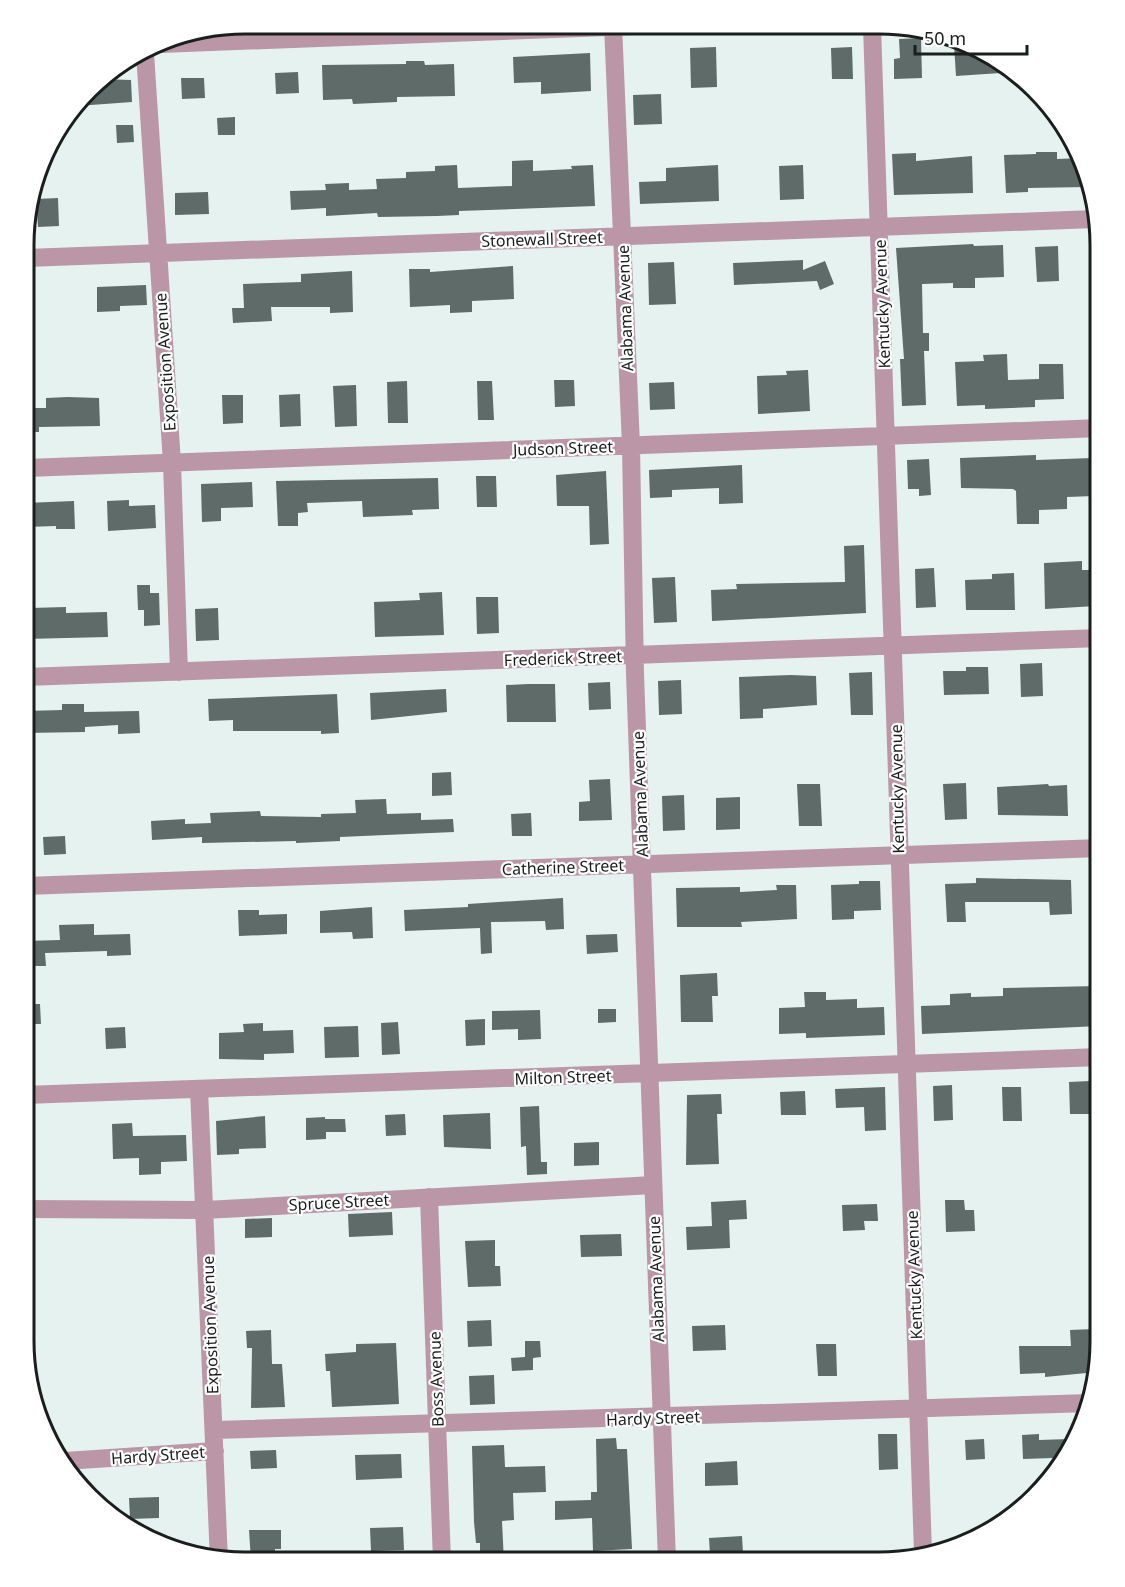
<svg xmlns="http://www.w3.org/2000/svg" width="1125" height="1587" font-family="'Noto Sans',sans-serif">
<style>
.building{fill:#5f6b69}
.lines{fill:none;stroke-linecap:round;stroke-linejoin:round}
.minor{stroke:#bb96a7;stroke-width:18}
.labels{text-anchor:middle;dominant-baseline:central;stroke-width:4.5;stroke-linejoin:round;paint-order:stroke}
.street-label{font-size:16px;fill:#1a1e1d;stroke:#fff}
.rim{fill:none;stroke:#1a1e1d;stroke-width:3}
</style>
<rect width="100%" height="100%" fill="#e5f2ef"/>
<!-- building -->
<path class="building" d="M921,38L922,78L894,79V59L900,58L899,39Z
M954,45L1014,70L1016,72L956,76Z
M716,47L717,87L691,88L690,48Z
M852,47L853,79H832L831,48Z
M590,53L591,91L541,94V82L514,83L513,57Z
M406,61H424L425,65L454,64L455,96L397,97V102L353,104L352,99L323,100L322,65L406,64Z
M298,72L299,93L276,94L275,73Z
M181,78H204L205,98L182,99Z
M100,79L131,80L132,102L77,106Z
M661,94L662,124L634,125L633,95Z
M235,117V135H218L217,118Z
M116,125H133L134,142L117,143Z
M1036,152H1057V159L1081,158L1087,187L1028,188V192L1006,193L1004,155L1036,154Z
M916,153V161L972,156L973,193L894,195L892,154Z
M533,160V171L572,169L571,166L593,165L595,206L459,211V215L437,216L378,217L377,213L326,216V208L291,210L290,191L326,190L325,184L349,183V190L377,189L376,179L406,178V172L435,171V166L457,165L458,188L512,186V161Z
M718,165L719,201L640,204L639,182L666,181V168Z
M803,165L804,199L780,200L779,166Z
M208,192L209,214L175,215V193Z
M58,198L59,226L38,227L36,199Z
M973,244L974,246L1003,245L1004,277L975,278V288H953V283L922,284L923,333H929V351H924L926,405L902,406L900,359H904L896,248Z
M1058,246L1059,281L1037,282L1035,247Z
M1101,249V301H1091L1089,250Z
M803,260V270L825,261L834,284L820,290L817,281L734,285L733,263Z
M674,262L676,304L649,305L648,263Z
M513,266L514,299L472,301V312L450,313V305L410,307L409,269H430V272Z
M352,271L353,312L330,313V307H271L272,321L233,323L232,308H244L243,284L301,282V274Z
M146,285L147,305L120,306V311L97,312V287Z
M1007,354L1008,380L1039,379V364H1063L1064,399L1035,400V407L985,409V405L957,406L955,362L984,361L983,355Z
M808,370L810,411L758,414L757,376L787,375L786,371Z
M554,380H574L575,406L555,407Z
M407,381L408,423H388L387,382Z
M477,381H492L494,420H478Z
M674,382L675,409L650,410L649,383Z
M356,385L357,426L335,427L333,386Z
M300,394L301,426L280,427L279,395Z
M222,395H243V423L223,424Z
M68,397L99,398L100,426L39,427V432H26V408H46V398Z
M1036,455V460L1092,458L1094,496L1067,497V509L1039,510V524H1017L1016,491L1013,489L961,488L960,458Z
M929,459L931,495L919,496V489H908L907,460Z
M742,465L743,503L719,504V488L672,490V497L650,498L649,470Z
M606,471L609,544L590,545L589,506H557L556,475Z
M476,476H496L497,507H477Z
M438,478L439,509L412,510L413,515L363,517L362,501L307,503L308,512L298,513V526H278L276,481Z
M252,482L253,507L221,508V521L202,522L201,484Z
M129,500V506L155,505L156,528L108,531L107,501Z
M74,501L75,529H56V526L26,527L25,503Z
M864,545L866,613L712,621L711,590L737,589L736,584L845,582L844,546Z
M1082,561V570H1094L1096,606L1045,609L1044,563Z
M934,568L936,607L916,608L915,569Z
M1014,573L1015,610H966L965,580L992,579V574Z
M675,577L677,622L654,623L652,578Z
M137,585H150V593H159L160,625L144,626V610H138Z
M442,592L444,635L375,637L374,602L420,600L419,593Z
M476,597H498L499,633L477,634Z
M66,607V613L107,612L108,637L25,639V617H30V608Z
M218,608L219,640L196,641L195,609Z
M1042,663L1043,696L1021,697L1020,664Z
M966,667H988L989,694L944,695L943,671H966Z
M872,672L873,715H851L849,673Z
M791,675L816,676L817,705L763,709V718L740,719L739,677Z
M681,680L682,714L659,715L658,681Z
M610,682L611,709L589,710L588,683Z
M528,684H555L556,722H507L506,685Z
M446,689L447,712L371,720L370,693Z
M337,694L339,733L321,734V731H233V720L209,721L208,699Z
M62,704H84V712L139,711L140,733L118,734V725L85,727V732L25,733V711L62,710Z
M451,772L452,795L432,796V773Z
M610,779L612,820L579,821V802L590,801L589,780Z
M966,783L967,819L945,820L943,784Z
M797,784H820L822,826H799Z
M1048,784L1049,786L1067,785L1068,816L998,815L997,787Z
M684,795L685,830L663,831L662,796Z
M740,797V829L716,830V798Z
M386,799L387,814L421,813V820L453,819L454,832L340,837V841L296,843V841L202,843V837L152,840L151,821L185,819V824L211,823L210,813L260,811L261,816L321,817V814L356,813L355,800Z
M531,813L532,836H512L511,814Z
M65,836L66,854L44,855L43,837Z
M976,878L1071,880L1072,914L1050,915L1049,902H965L966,922H947L945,884L976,883Z
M859,881H880L881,910L854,911V919L832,920L831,885L859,884Z
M776,885H796L797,919L741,922L742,927H677L676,888L740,887V892L777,890Z
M563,898L564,929L546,930L545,921L491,922L492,953L481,954L480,928L405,931L404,910L468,907V904Z
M372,907L373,938L353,939L352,932L320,933V911Z
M238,910H259V915L287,914V934L239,936Z
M94,924V935L130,934L131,955L107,956V951L45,953L46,966H25V941L60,940L59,925Z
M617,934L618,952L587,954L586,935Z
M717,973L718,996H712L713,1022H681L680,975Z
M1098,986L1100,1026L922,1034L921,1006L950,1005V994L971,993V997L1003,996V988Z
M804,992H826V1000L857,999V1008L884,1007L885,1035L806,1038V1033L779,1034V1008L805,1007Z
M25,1004H40L41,1024H25Z
M598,1009H616V1022L598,1023Z
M540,1010L541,1039L518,1040V1029L492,1030V1011Z
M485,1019V1045L466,1046L465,1020Z
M398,1022L400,1054L382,1055L381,1023Z
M263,1023V1031L293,1030L294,1053L264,1054V1060L219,1059V1033L244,1032L243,1024Z
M358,1026L359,1057L325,1058L324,1027Z
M125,1027L126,1048L106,1049L105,1028Z
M1090,1081L1091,1114H1070L1069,1082Z
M952,1085L953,1120L934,1121L933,1086Z
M885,1087L886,1130L865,1131L864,1107L836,1108L835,1089Z
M1002,1087H1021L1022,1121H1003Z
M805,1091L806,1115H781L780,1092Z
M721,1094L722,1114H717L719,1164L686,1165L687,1095Z
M539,1106L541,1162H547V1174L527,1175L526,1146L521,1147L520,1107Z
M490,1113L491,1149L444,1147L443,1115Z
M405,1114L406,1135L386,1136L385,1115Z
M265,1116L266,1148L239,1149V1154L217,1155L216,1121Z
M325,1117V1119H345L346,1132H326V1139L306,1140V1118Z
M132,1123L133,1136L186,1135L187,1161L161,1162V1174L139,1175V1158L113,1159L112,1124Z
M599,1142V1165L574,1166V1143Z
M746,1200L747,1219L729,1220L730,1248L687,1250L686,1227L712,1226L711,1202Z
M945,1200H964L965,1210H974L975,1231L946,1232Z
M877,1204L878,1221H864L865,1230L843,1231L842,1205Z
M392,1212L393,1235L349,1237L348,1214Z
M272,1218V1237L245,1238V1219Z
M621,1234L622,1256L581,1257L580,1235Z
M495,1240V1266H500L501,1286L468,1287L465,1241Z
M491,1320L492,1346L468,1347L467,1321Z
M725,1325L726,1350L693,1351L692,1326Z
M1094,1329L1095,1340L1101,1339L1097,1372L1045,1377V1373L1020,1374L1019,1346H1071L1070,1330Z
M271,1330L272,1364H282L285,1407L251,1408L252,1348H247L246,1331Z
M525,1341H540L541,1357L533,1358V1370L512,1371L511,1358L525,1357Z
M396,1343L399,1404L332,1407L330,1371H326L325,1354L356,1352V1344Z
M816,1344H836L837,1376H818Z
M494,1375L495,1404L470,1405L469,1376Z
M878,1434H897L898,1469L879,1470Z
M1039,1434V1440L1069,1439V1453L1053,1476V1458L1023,1459L1022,1435Z
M616,1438L617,1449H627L632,1549L593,1551L592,1518L555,1520V1501L591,1500V1492H597L596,1439Z
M984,1439L985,1459L966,1460L965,1440Z
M504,1445L505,1467L545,1466L546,1492L513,1493L514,1520L502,1521L504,1562H480V1543H476L474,1522L472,1446Z
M276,1450L277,1468L251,1469L250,1451Z
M401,1454L402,1478L356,1480L355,1455Z
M737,1461L738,1485L705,1486V1463Z
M159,1497V1518L130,1519L129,1498Z
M403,1527L404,1550L371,1551L370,1528Z
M249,1530H281V1549H275V1561H251Z
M742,1536L743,1553L710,1555L709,1538Z"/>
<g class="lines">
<!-- minor -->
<path class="minor" d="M613,25L631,446L635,674L667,1562
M872,26L923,1553
M160,44L660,25
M145,53L172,463L179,672
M26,258L1095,219
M26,468L1101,428
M25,677L1101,638
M25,886L1101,848
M199,1089L219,1561
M24,1095L1101,1057
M429,1197L442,1562
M24,1209L205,1210L653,1185
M215,1430L1091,1403
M65,1461L215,1451"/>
</g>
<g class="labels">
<!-- street labels -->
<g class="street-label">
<text transform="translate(542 239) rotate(-2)">Stonewall Street</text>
<text transform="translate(882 304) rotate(-92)">Kentucky Avenue</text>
<text transform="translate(625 308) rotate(-92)">Alabama Avenue</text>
<text transform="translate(165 362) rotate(-94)">Exposition Avenue</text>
<text transform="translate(563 448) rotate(-2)">Judson Street</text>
<text transform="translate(563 658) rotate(-2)">Frederick Street</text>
<text transform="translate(897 789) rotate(-91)">Kentucky Avenue</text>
<text transform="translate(640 794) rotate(-92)">Alabama Avenue</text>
<text transform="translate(563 867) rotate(-2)">Catherine Street</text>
<text transform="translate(563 1077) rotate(-2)">Milton Street</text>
<text transform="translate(339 1202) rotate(-3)">Spruce Street</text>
<text transform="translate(914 1275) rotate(-92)">Kentucky Avenue</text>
<text transform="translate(656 1279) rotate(-92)">Alabama Avenue</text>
<text transform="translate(210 1325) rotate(-92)">Exposition Avenue</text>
<text transform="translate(436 1379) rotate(-92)">Boss Avenue</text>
<text transform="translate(653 1418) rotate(-2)">Hardy Street</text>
<text transform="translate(158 1455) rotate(-4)">Hardy Street</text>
</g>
</g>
<!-- crop -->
<path d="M0 0H1125V1587H0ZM245 34H879A211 211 0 0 1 1090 245V1341A211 211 0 0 1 879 1552H245A211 211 0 0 1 34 1341V245A211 211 0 0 1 245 34Z" fill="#fff" fill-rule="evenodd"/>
<path class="rim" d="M245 34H879A211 211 0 0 1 1090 245V1341A211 211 0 0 1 879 1552H245A211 211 0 0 1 34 1341V245A211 211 0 0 1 245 34Z"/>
<!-- scale -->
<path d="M915 45v9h112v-9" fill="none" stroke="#1a1e1d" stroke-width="3"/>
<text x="924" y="45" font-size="18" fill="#1a1e1d" stroke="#ffffff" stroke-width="4.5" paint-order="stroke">50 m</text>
</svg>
